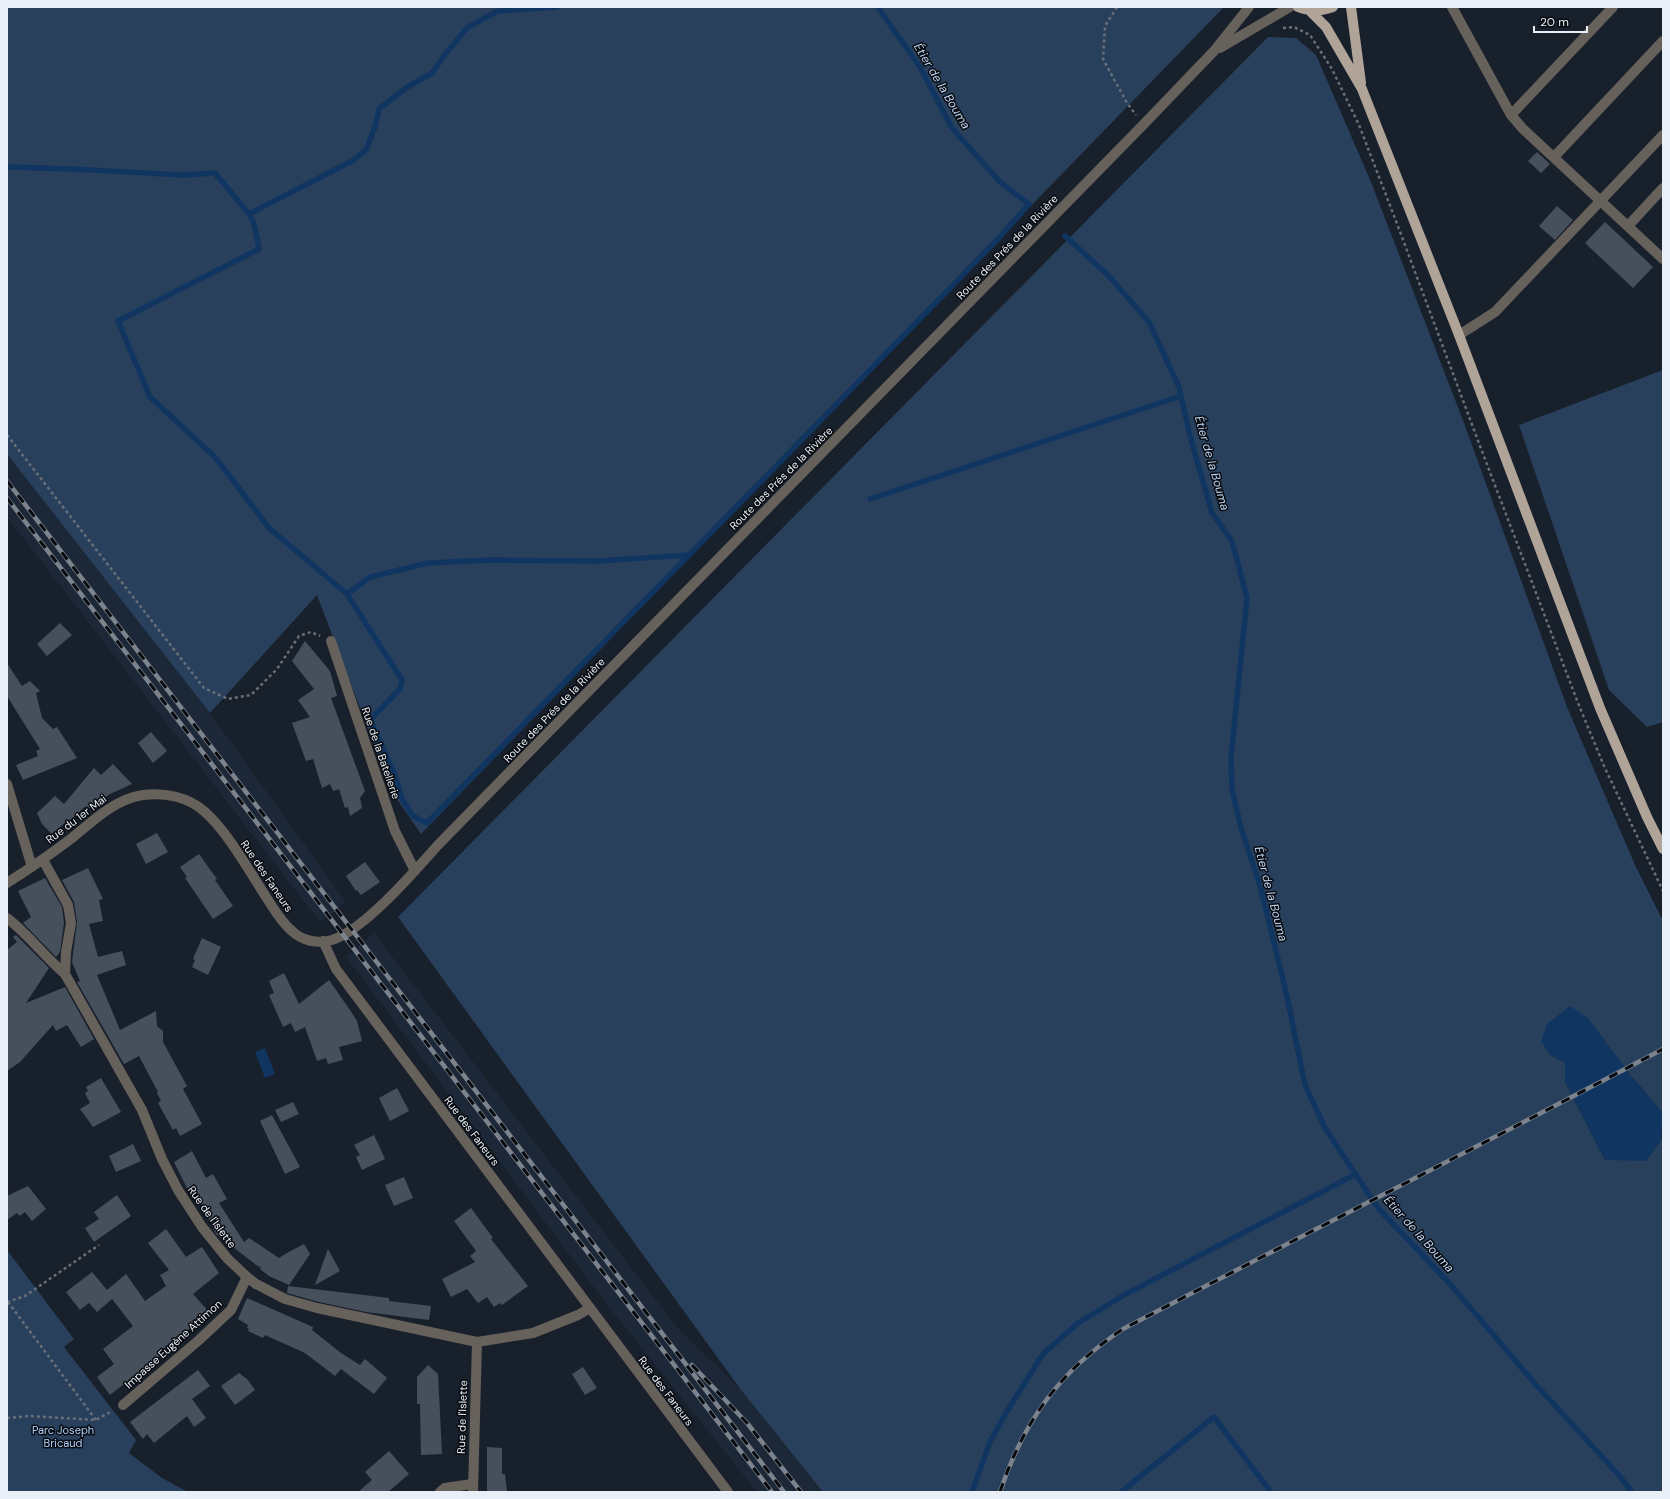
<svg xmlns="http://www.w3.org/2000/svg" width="1670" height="1499" font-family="'DM Sans',sans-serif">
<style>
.built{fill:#1c2838}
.green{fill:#29405d}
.water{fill:#103561}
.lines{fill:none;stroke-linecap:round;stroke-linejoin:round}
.stream{stroke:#103561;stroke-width:5.5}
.building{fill:#46505d}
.path{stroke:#686f79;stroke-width:2.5;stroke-dasharray:3 3;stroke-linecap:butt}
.minor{stroke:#67615c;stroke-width:10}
.major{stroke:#b0a499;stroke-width:10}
.rail-casing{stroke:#7c838c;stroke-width:4.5}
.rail{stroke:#070a0f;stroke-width:3;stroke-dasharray:9;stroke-linecap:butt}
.labels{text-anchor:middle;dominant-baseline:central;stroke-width:3;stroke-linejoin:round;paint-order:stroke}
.street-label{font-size:11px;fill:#e9eff6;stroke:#070a0f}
.park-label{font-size:11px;fill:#b0d1fd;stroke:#070a0f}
.water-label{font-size:12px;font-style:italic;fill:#bed4f1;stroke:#070a0f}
</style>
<rect width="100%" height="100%" fill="#18202b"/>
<!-- built -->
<path class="built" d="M7,454L210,713L346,902L320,922L7,517Z
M374,933L676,1326L741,1390L823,1492H757L612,1311L346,957Z"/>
<!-- green -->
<path class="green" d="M7,7H1224L421,834L392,792L317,595L210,713L7,454Z
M1268,37L1296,38L1316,55L1371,182L1464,423L1567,707L1635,865L1663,921V1113L1633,1078L1550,1055L1566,1063L1565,1082L1605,1160L1661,1141L1663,1131V1492H823L741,1390L398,917Z
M1663,370V722L1647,727L1609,690L1519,425Z
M7,1250L74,1339L64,1347L136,1440L129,1453L162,1478L188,1492H7Z"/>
<!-- water -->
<path class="water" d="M1570,1006L1588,1018L1633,1078L1663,1113L1661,1141L1646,1161L1605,1160L1565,1082V1063L1550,1055L1541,1041L1547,1024Z
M265,1048L275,1074L265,1078L255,1052Z"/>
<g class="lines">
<!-- stream -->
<path class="stream" d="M7,167L72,169L183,175L215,173L249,214L254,223L259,249L118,321L150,397L215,457L269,528L347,594L402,680L400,689L370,720L394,773L402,799L413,816L427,823L999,238L1029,204L1000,182L952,128L920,67L879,9L880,7
M249,214L352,161L366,150L375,127L379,109L406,88L432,73L446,53L468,27L498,11L557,7
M1065,236L1108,275L1149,322L1179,387L1190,436L1212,513L1232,541L1247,598L1231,757L1232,789L1241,828L1261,889L1286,992L1305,1085L1325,1128L1378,1208L1451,1285L1537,1386L1617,1473L1632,1492
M870,499L1181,396
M347,594L370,577L428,563L489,560L598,561L689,555
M972,1492L990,1442L1007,1411L1043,1354L1078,1323L1124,1295L1356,1174
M1121,1492L1214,1417L1271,1492"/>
</g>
<!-- building -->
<path class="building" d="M1537,152L1550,164L1541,173L1528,161Z
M1557,206L1573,220L1555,240L1539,226Z
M1605,222L1653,267L1633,288L1585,243Z
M60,623L72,635L47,656L37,644Z
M305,641L330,671L337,696L331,698L365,791L360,798L362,808L350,816L348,807L345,808L339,789L333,791L330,784L322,788L313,759L306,761L292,723L310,717L298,700L314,689L292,661Z
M7,663L22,686L30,681L40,691L36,693L42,718L53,729L57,727L77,758L23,780L16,765L38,756L36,751L40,749L7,696Z
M151,732L167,751L153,763L138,743Z
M113,764L132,784L110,794L88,809L86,806L68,822L67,821L52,834L42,824L37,813L55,796L64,804L94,768L101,775Z
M157,833L168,852L146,864L136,844Z
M199,854L217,879L215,880L233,906L213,919L185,878L187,877L180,867Z
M365,862L380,882L361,895L357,890L356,891L346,876Z
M88,868L103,899L99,900L103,921L89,924L98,957L122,951L126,965L97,975L120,1030L156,1011L157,1026L163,1031V1042L187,1086L183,1089L202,1124L180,1136L176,1128L173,1130L158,1103L161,1101L157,1093L158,1092L139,1056L124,1064L77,982L80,981L72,962L77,922L74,902L62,880Z
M45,878L62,907L64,923L60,952L56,957L23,923L31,917L18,891Z
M16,935L49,968L26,1003L65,987L94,1039L81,1047L67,1025L56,1031L53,1025L20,1062L7,1071V950L17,942L13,937Z
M202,938L221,947L208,975L192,967L195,960L193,959Z
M284,973L299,1004L329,980L350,1010L357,1021L362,1041L339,1047L343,1060L328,1064L326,1058L317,1061L305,1027L295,1032L291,1023L283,1027L269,995L274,993L269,981Z
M101,1078L121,1112L93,1127L80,1109L90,1103L85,1093L88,1091L86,1087Z
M397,1088L409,1111L390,1121L379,1098Z
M293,1102L299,1114L281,1122L275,1110Z
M272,1115L300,1167L285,1174L260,1121Z
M374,1135L385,1159L362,1170L356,1157L360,1155L354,1145Z
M133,1144L141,1161L116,1172L109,1156Z
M192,1151L206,1178L213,1174L227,1199L219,1203L244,1242L249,1238L279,1258L287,1253L304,1244L310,1254L289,1285L269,1276L260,1269L261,1266L259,1267L216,1234L197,1196L192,1198L174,1162Z
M404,1177L413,1198L394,1206L385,1185Z
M28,1186L46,1209L32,1221L25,1212L20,1216L17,1213L7,1220V1196Z
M117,1195L131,1216L94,1242L85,1228L99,1219L94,1212Z
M471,1208L493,1238L491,1239L528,1286L502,1305L500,1303L494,1307L487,1297L478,1303L467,1289L451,1297L442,1279L475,1262L470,1256L476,1251L454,1221Z
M166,1229L186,1257L202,1247L219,1273L193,1294L209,1312L173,1343L174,1345L110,1395L97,1377L114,1364L103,1349L133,1326L112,1299L97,1312L89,1303L80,1310L66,1292L92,1272L107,1290L126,1274L145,1301L166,1286L160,1275L169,1270L148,1243Z
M328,1249L340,1271L315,1285Z
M288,1286L389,1298V1301L431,1306L429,1320L366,1312L319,1302L287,1293Z
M247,1298L313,1327L312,1330L341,1353L360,1365L365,1359L387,1378L374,1394L341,1369L335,1376L305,1353L265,1335L263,1338L248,1331L249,1329L247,1328L248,1325L238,1319Z
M428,1365L438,1374L442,1454L421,1455L420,1404H417V1377Z
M583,1367L597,1388L585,1395L572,1374Z
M198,1370L210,1386L192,1399L206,1418L194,1427L187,1416L154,1443L147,1434L143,1439L130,1422Z
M239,1373L248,1380L255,1390L235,1405L221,1386Z
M487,1447L502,1448V1474H505L507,1492H488L487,1491Z
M389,1451L409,1474L388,1492H358L372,1480L365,1472Z"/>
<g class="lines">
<!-- path -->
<path class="path" d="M1117,7L1105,26L1103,59L1127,103L1136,115
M1283,28L1294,27L1310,35L1332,69L1359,125L1396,221L1480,446L1578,703L1604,766L1663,891
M7,435L204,688L228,699L251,695L277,669L299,636L311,632L320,636
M7,1302L25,1296L99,1245
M8,1302L96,1420
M7,1418L29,1416L96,1420L112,1411"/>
<!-- minor -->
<path class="minor" d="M1452,7L1511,115L1523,129L1663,259
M1220,48L1290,7
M1511,115L1613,7
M1554,157L1663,41
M1628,226L1663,188
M1459,335L1495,312L1663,135
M331,641L395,831L415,871
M7,784L32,867
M43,860L68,905L71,923L66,952L65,974L142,1110L162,1159L178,1190L202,1227L227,1258L247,1277L256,1284L285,1299L317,1308L477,1342L473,1492
M7,883C29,869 51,854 72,838C93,821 115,799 143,795C164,792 189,797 205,812C228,832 251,874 268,900C275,911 282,923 292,931C302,941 318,944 332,940C364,930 414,872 437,846L1143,125L1214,51L1249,7
M7,918C28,934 44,956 65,974
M323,941L336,969L728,1492
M477,1342L533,1333L578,1315L590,1308
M123,1405L199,1340L231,1310L247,1277
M440,1492L445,1488L472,1484"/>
<!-- major -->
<path class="major" d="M1298,7C1310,12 1322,11 1333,7
M1351,7L1361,83
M1310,11L1326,27L1362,89L1459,335L1600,708L1647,817L1663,849"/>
<!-- rail casing -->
<g class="rail-casing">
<path id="rail" d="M7,481L784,1492
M7,498L772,1492
M692,1365L747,1423L801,1492
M1000,1492C1024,1420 1060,1371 1123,1329C1303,1235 1484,1144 1663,1049"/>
</g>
<!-- rail -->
<use href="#rail" class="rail"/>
</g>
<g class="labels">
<!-- street labels -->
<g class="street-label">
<text transform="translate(1007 247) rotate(-46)">Route des Prés de la Rivière</text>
<text transform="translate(781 478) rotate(-45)">Route des Prés de la Rivière</text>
<text transform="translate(554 710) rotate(-46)">Route des Prés de la Rivière</text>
<text transform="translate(381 753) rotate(71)">Rue de la Batellerie</text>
<text transform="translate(76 819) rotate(-37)">Rue du 1er Mai</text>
<text transform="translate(267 876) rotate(56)">Rue des Faneurs</text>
<text transform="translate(472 1131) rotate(53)">Rue des Faneurs</text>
<text transform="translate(212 1217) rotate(54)">Rue de l'Islette</text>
<text transform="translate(173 1344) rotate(-42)">Impasse Eugène Attimon</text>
<text transform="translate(666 1391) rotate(53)">Rue des Faneurs</text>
<text transform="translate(462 1417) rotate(-88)">Rue de l'Islette</text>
</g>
<!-- park labels -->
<g class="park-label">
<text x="63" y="1430">Parc Joseph<tspan x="63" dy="13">Bricaud</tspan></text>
</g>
<!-- water labels -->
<g class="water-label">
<text transform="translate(942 86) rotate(59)">Étier de la Bouma</text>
<text transform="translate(1212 463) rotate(74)">Étier de la Bouma</text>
<text transform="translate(1271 894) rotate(75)">Étier de la Bouma</text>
<text transform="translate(1419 1234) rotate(48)">Étier de la Bouma</text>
</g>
</g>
<!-- border -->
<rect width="1670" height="1499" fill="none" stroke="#e9eff6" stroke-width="16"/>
<!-- scale -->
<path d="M1534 26v6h53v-6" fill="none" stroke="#e9eff6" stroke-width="2"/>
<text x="1540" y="26" font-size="12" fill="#e9eff6" stroke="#070a0f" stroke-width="3" paint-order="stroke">20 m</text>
</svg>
